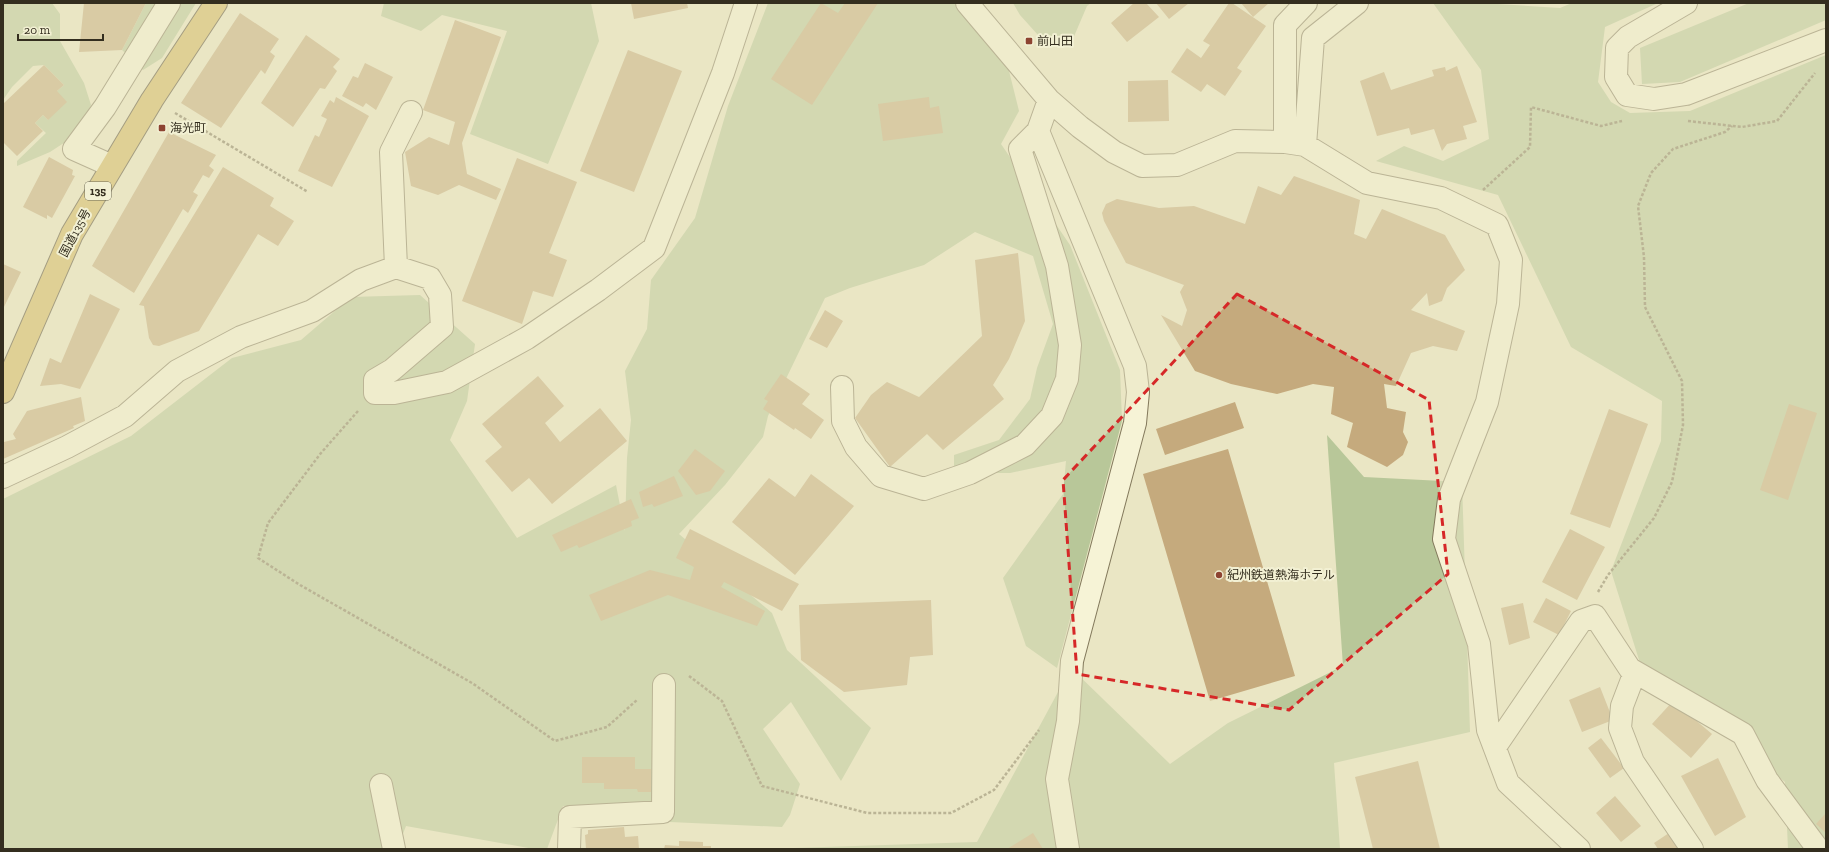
<svg xmlns="http://www.w3.org/2000/svg" width="1829" height="852" font-family="'Zilla Slab','Noto Sans JP',serif">
<style>
.green{fill:#b8c799}
.building{fill:#c5aa7d}
.lines{fill:none;stroke-linecap:round;stroke-linejoin:round}
.minor-casing{stroke:#83795c;stroke-width:24}
.highway-casing{stroke:#514630;stroke-width:24}
.path{stroke:#83795c;stroke-width:2.5;stroke-dasharray:3 2;stroke-linecap:butt}
.minor{stroke:#f6f3d6;stroke-width:22}
.highway{stroke:#d3b65c;stroke-width:22}
.marked{fill:none;stroke:#d62828;stroke-width:3;stroke-dasharray:8 5;stroke-linejoin:round}
.poi-dot{fill:#8d4331;stroke:#f2f0d3;stroke-width:1.5}
.labels{text-anchor:middle;dominant-baseline:central;stroke-width:4;stroke-linejoin:round;paint-order:stroke}
.shield{fill:#f2f0d3;stroke:#6d6855;stroke-width:1}
.shield-label{font-size:11px;font-weight:bold;fill:#342e1f}
.poi-label{font-size:12px;fill:#342e1f;stroke:#f2f0d3;text-anchor:start}
.street-label{font-size:12px;fill:#342e1f;stroke:#f2f0d3}
</style>
<rect width="100%" height="100%" fill="#eae6c4"/>
<!-- green -->
<path class="green" d="M3,3H52L60,14V41L84,83L91,105L79,133L50,152L17,166V161L46,133L35,123L43,115L48,120L57,91L64,85L44,65L33,66L12,87L3,100Z
M146,3H196L162,58L143,70L122,50Z
M384,3H591L599,41L548,164L470,134L507,31L442,15L421,31L381,16Z
M768,3H955L1008,67L1019,111L1001,144L1070,245L1120,370L1122,421L1057,668L1026,646L1003,578L1063,494L1066,461L1010,473H954V455L999,440L1030,399L1037,368L1053,324L1033,256L975,232L924,265L850,288L825,298L768,416L763,437L725,485L679,534L772,613L787,650L871,728L841,781L791,702L763,729L800,784L790,815L782,827L670,822L563,806L547,849H534L406,826L397,849H3V499L131,436L232,358L301,340L351,297L420,295L475,344L467,401L450,440L517,538L616,485L625,531L627,458L631,420L625,371L647,329L651,280L695,218L728,106Z
M1013,3H1091L1087,6L1072,41L1047,45L1020,15Z
M1433,3H1481L1560,8L1572,3H1658L1605,27L1598,82L1611,102L1630,113L1690,111L1826,55V849H1788L1785,782L1640,663L1611,571L1661,441L1662,401L1571,347L1498,195L1376,161L1404,146L1443,161L1489,139L1481,70Z
M1749,3H1826V20L1680,82L1642,84L1640,48Z
M1327,435L1364,477L1462,482L1470,732L1334,763L1340,849H763L977,842L1071,668L1170,764L1228,723L1343,666Z"/>
<!-- building -->
<path class="building" d="M84,3H146L122,50L79,52Z
M631,3H687L688,8L634,19Z
M821,3L838,13L845,3H878L812,105L771,79Z
M1134,3H1146L1159,17L1127,42L1111,23Z
M1156,3H1189L1169,19Z
M1229,3H1232L1266,26L1237,68L1242,71L1225,96L1207,84L1201,92L1171,72L1187,48L1201,58L1210,45L1203,41Z
M1241,3H1269L1253,17Z
M240,13L279,39L270,52L275,56L265,74L261,70L221,128L181,103Z
M455,20L501,37L462,143L467,174L501,189L496,200L459,185L438,195L411,186L405,152L429,137L449,145L455,122L423,110Z
M306,35L340,59L333,67L337,71L325,89L320,88L293,127L261,103Z
M628,50L682,71L634,192L580,171Z
M365,63L393,77L376,110L366,103L363,107L342,96L353,76L358,78Z
M44,65L64,85L57,91L67,102L48,120L43,115L35,123L43,131L17,156L3,142V104Z
M1457,66L1477,122L1463,126L1467,139L1447,144L1442,151L1434,129L1411,135L1409,128L1377,136L1360,81L1384,72L1391,90L1434,76L1432,70L1445,67L1446,71Z
M1168,80L1169,121L1128,122V81Z
M336,97L369,116L332,187L298,171L315,135L319,137L327,119L321,116L330,100L334,103Z
M929,97L930,108L939,106L943,133L883,141L878,104Z
M169,132L216,155L209,166L214,170L209,178L203,175L193,192L198,195L188,213L183,209L134,293L92,266Z
M49,157L73,170L72,175L75,176L52,218L47,215V219L23,207Z
M517,158L577,182L549,253L567,260L553,297L533,291L522,324L462,301Z
M223,167L274,198L270,206L294,221L278,246L258,234L199,331L159,346L153,345L149,338L144,306L139,305Z
M1294,176L1360,200L1354,234L1366,239L1382,209L1445,235L1465,270L1447,288L1442,301L1429,306L1427,293L1411,310L1465,331L1457,351L1433,346L1411,353L1396,386L1384,384L1387,408L1406,412L1403,432L1408,442L1403,455L1387,467L1347,447L1353,423L1331,414L1334,387L1313,384L1277,394L1231,384L1195,371L1161,315L1182,326L1187,310L1180,292L1184,285L1126,263L1104,221L1102,213L1106,204L1117,199L1159,208L1194,206L1245,224L1258,186L1281,195Z
M1018,253L1025,321L1009,359L993,385L1004,399L943,450L927,434L890,467L855,418L871,395L887,382L919,397L982,336L975,260Z
M3,264L21,272L3,309Z
M90,294L120,309L80,389L61,384L40,386L50,358L61,363Z
M825,310L843,321L827,348L809,339Z
M781,374L810,394L802,404L824,420L811,439L795,428L794,430L763,409L768,401L764,399Z
M538,376L564,406L545,423L560,442L600,408L627,441L552,504L529,478L512,492L485,461L502,447L482,424Z
M81,397L85,421L73,426L74,428L3,459L4,442L16,439L13,434L27,411Z
M1235,402L1244,428L1165,455L1156,429Z
M1789,404L1817,413L1788,500L1760,490Z
M1609,409L1648,424L1610,528L1570,514Z
M695,449L725,471L710,491L696,495L678,471Z
M1228,449L1295,676L1210,701L1143,474Z
M811,474L854,506L795,575L732,522L769,478L795,497Z
M674,476L683,496L654,507L652,504L643,507L639,492Z
M631,499L639,518L631,521L632,526L579,548L577,545L561,552L552,535Z
M690,529L799,584L782,611L724,582L721,587L765,611L757,626L668,595L601,621L589,595L650,570L690,580L694,567L676,558Z
M1570,529L1605,547L1577,600L1542,582Z
M1546,598L1571,611L1559,635L1533,622Z
M931,600L933,655L910,657L907,685L844,692L801,660L799,605Z
M1523,603L1530,638L1509,645L1501,608Z
M1600,687L1613,720L1582,732L1569,700Z
M1673,701L1712,734L1691,758L1652,724Z
M1601,738L1624,768L1610,778L1588,748Z
M582,757H635V769H651V792H638L637,789H604V783H582Z
M1718,758L1746,817L1715,836L1681,776Z
M1418,761L1440,849H1373L1355,777Z
M1615,796L1641,826L1621,842L1596,813Z
M1826,813V833L1816,824Z
M624,827L625,837L638,836L639,849H586L585,835L588,834V830Z
M1033,833L1043,849H1007Z
M1669,833L1679,849H1658L1654,843Z
M679,841L703,842V846H711V849H664L665,845L679,846Z"/>
<g class="lines">
<!-- minor casing -->
<g class="minor-casing">
<path id="minor" d="M967,3L1049,100L1080,127L1114,152L1142,166L1177,165L1235,141L1285,142L1305,145L1367,183L1441,198L1497,225L1511,260L1508,304L1487,402L1449,499L1444,539L1479,644L1488,730L1508,783L1579,849
M1686,3L1628,37L1617,48L1616,77L1627,95L1654,99L1686,94L1826,40
M1049,100L1038,131L1135,366L1138,392L1135,423L1072,661L1068,721L1057,779L1068,849
M1285,142V25L1306,3
M1305,145L1313,38L1357,3
M112,166L74,149L105,107L169,3
M396,267L391,152L411,112
M842,387L843,421L856,447L881,476L924,489L970,473L1025,445L1052,416L1067,379L1070,345L1057,266L1020,149L1038,131
M3,477L67,447L125,416L177,371L241,337L312,311L361,280L396,267L430,278L440,295L442,327L392,370L375,380V393H394L447,382L527,338L598,290L654,248L723,73L746,3
M1635,672L1622,706L1620,728L1633,762L1692,849
M1495,747L1581,621L1595,616L1630,669L1743,734L1767,780L1818,849
M381,785L394,849
M569,849L570,817L663,812L664,685"/>
</g>
<!-- highway casing -->
<g class="highway-casing">
<path id="highway" d="M3,392L72,234L152,100L216,3"/>
</g>
<!-- path -->
<path class="path" d="M175,113L308,192
M1688,121L1742,127L1777,121L1815,73
M1483,190L1530,147L1531,107L1601,126L1622,121
M358,411L321,453L268,523L258,558L300,585L472,683L555,741L607,727L638,699
M1598,592L1608,575L1654,518L1672,482L1683,425L1682,381L1645,307L1644,257L1638,206L1651,173L1673,149L1725,132L1732,126
M689,676L722,701L762,786L867,813H951L994,790L1039,730"/>
<!-- minor -->
<use href="#minor" class="minor"/>
<!-- highway -->
<use href="#highway" class="highway"/>
</g>
<!-- marked area -->
<path d="M0 0H1829V852H0ZM1237,294L1429,400L1448,574L1289,710L1077,674L1063,480Z" fill="#eae6c4" fill-opacity=".55" fill-rule="evenodd"/>
<path class="marked" d="M1237,294L1429,400L1448,574L1289,710L1077,674L1063,480Z"/>
<!-- markers -->
<g class="poi-dot">
<rect x="1025" y="37" width="8" height="8" rx="2"/>
<rect x="158" y="124" width="8" height="8" rx="2"/>
<circle cx="1219" cy="575" r="4"/>
</g>
<g class="labels">
<!-- shield labels -->
<rect class="shield" x="85" y="182" width="26" height="18" rx="3"/>
<g class="shield-label">
<text x="98" y="191">135</text>
</g>
<!-- poi labels -->
<g class="poi-label">
<text x="1037" y="41">前山田</text>
<text x="170" y="128">海光町</text>
<text x="1227" y="575">紀州鉄道熱海ホテル</text>
</g>
<!-- street labels -->
<g class="street-label">
<text transform="translate(75 233) rotate(-62)">国道135号</text>
</g>
</g>
<!-- border -->
<rect width="1829" height="852" fill="none" stroke="#342e1f" stroke-width="8"/>
<!-- scale -->
<path d="M18 34v6h85v-6" fill="none" stroke="#342e1f" stroke-width="2"/>
<text x="24" y="34" font-size="12" fill="#342e1f" stroke="#f2f0d3" stroke-width="3" paint-order="stroke">20 m</text>
</svg>
